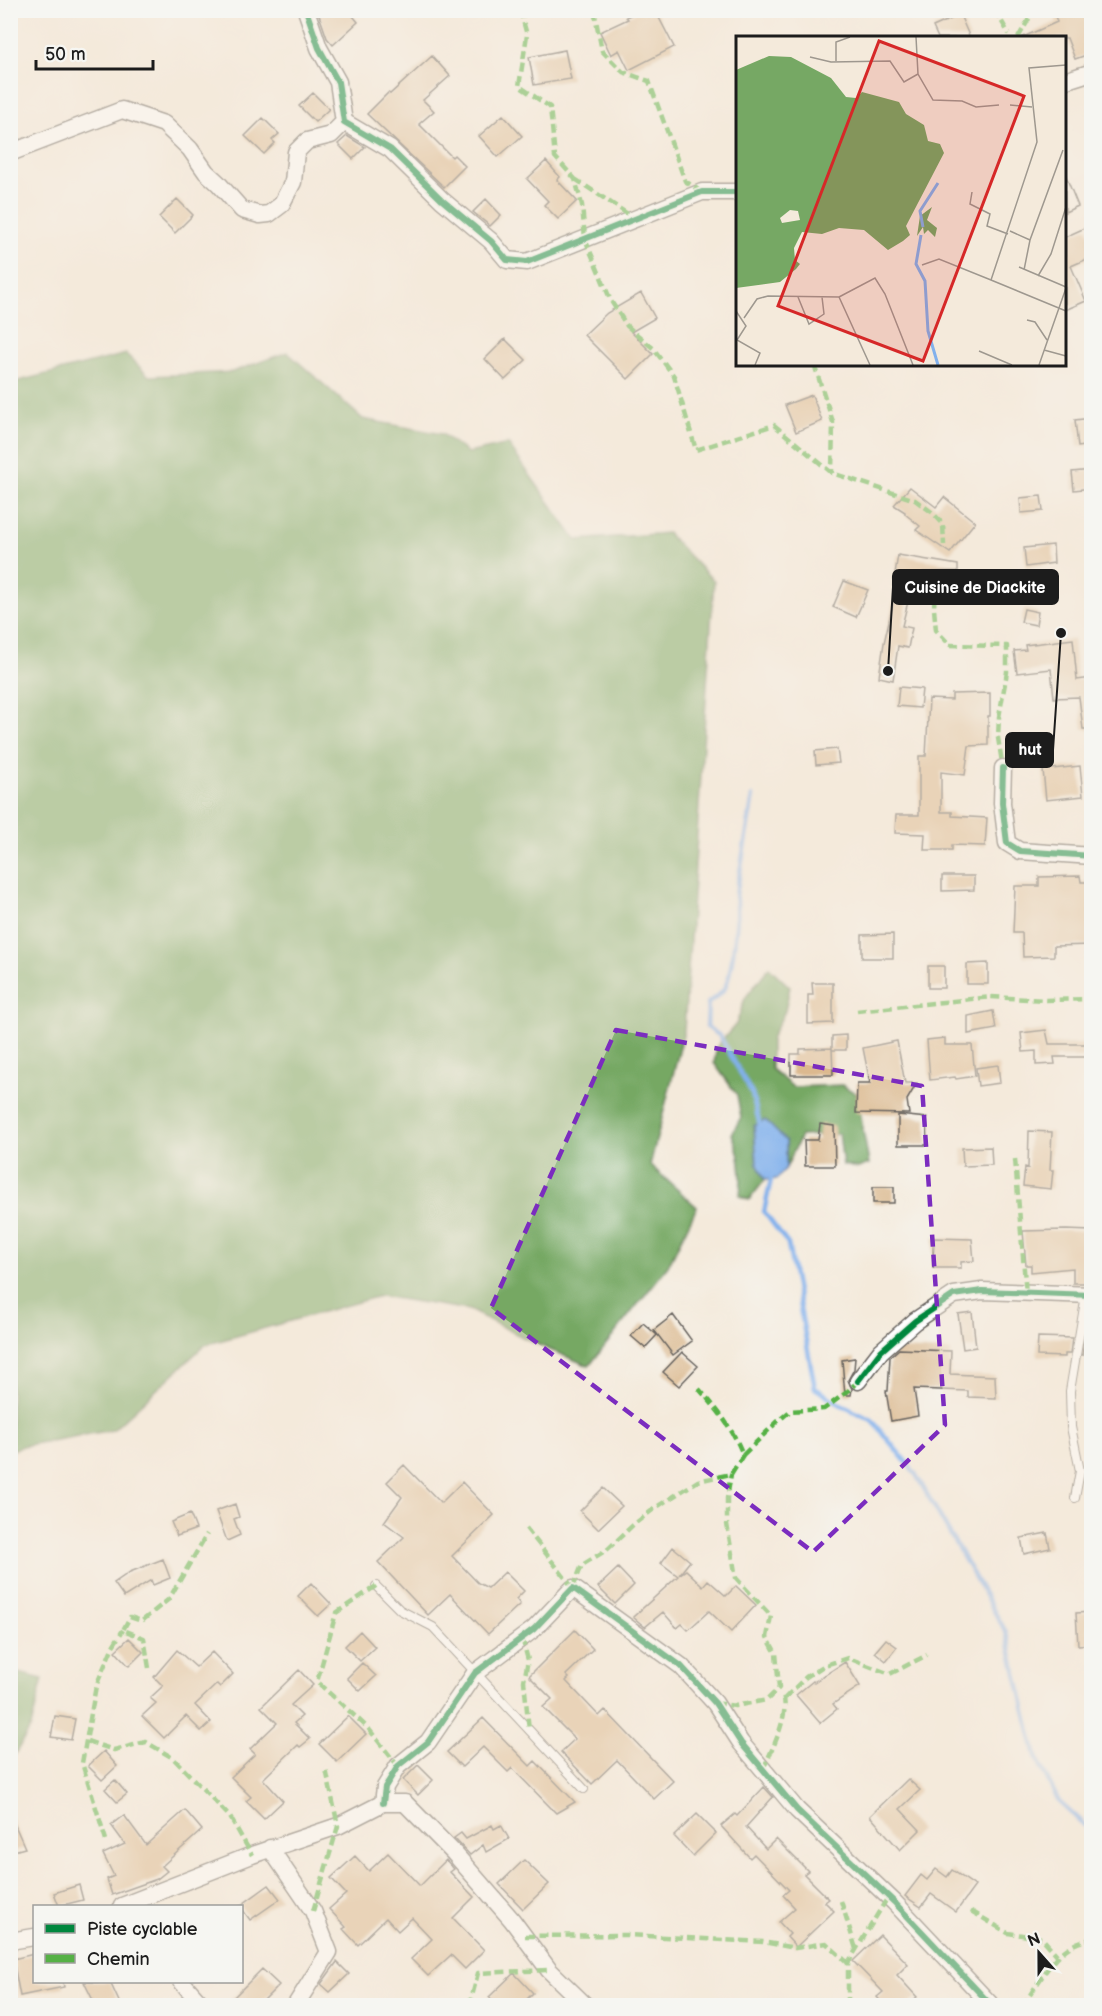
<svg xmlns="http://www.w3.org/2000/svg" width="1102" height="2016" font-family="'Balsamiq Sans',sans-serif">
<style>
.forest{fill:#76a864;stroke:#496240;stroke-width:1.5}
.water{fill:#82b1ec;stroke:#4f6684;stroke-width:1.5}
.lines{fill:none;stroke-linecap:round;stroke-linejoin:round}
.stream{stroke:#82b1ec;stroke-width:4.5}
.building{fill:#dcb98f}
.lane-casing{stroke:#68645f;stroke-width:10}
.street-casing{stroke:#68645f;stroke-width:19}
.lane{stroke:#fff;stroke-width:8}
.street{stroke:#fff;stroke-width:16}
.quiet{stroke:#55b145;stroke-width:4.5;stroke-dasharray:9 4.5;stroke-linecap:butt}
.cycleway-casing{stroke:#f6f6f2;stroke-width:10}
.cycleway{stroke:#00873e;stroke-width:6}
.marked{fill:none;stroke:#7b2cbf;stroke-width:4.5;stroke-dasharray:12 8;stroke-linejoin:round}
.inset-river{fill:none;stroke:#82b1ec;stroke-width:3}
.inset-road{fill:none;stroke:#9e988f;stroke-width:1.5}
.view{fill:#d62828;fill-opacity:0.15;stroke:#d62828;stroke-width:3}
.inset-edge{fill:none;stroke:#1c1c1c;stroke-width:3}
.leader{fill:none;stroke:#1c1c1c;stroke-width:2}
.callout-dot{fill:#1c1c1c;stroke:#f6f6f2;stroke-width:2}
.callout{fill:#1c1c1c;stroke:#1c1c1c;stroke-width:2}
.callout-label{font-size:16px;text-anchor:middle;font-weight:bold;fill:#fff}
</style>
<rect width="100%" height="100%" fill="#f6f6f2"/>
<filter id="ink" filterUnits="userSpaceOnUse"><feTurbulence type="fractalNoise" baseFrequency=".0167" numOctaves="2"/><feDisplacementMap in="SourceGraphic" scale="12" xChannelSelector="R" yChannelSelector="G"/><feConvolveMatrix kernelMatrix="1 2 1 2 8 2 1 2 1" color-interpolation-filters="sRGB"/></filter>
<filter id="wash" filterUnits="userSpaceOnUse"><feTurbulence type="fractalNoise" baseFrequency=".008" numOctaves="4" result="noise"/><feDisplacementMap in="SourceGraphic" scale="24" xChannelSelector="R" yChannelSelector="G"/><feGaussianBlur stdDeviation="1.35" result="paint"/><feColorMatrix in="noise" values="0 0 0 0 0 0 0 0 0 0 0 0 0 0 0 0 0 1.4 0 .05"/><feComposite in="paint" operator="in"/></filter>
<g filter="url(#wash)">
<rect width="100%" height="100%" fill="#f4eadb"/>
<!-- forest -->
<path class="forest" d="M287,352L363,419L442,434L468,453L508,444L576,540L667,533L714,581L684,1032L650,1165L697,1207L668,1266L589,1366L536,1344L469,1310L380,1296L205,1345L113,1430L22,1446L11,1451V393L14,382L126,354L149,376L232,372Z
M769,967L790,987L785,1011L771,1039V1069L793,1087L842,1085L857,1094L869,1164L858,1168L843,1165L839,1134L801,1136L786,1168V1141L754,1127L757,1163L765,1180L749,1200L740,1196C742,1174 741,1155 732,1134L741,1117L737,1095L714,1063L717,1046L736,1024L745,998Z
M11,1671L43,1679L31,1727L11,1761Z"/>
<!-- water -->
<path class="water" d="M765,1120L786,1141V1168L777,1179L765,1180L757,1163L754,1126Z"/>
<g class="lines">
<!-- stream -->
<path class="stream" d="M753,796L736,895C740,911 732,972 725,988C722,993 713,999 708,1003L707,1027L720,1036L752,1094L761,1129
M772,1175L764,1212L788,1244L815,1388L843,1406L872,1420L915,1473L1006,1632L1036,1756L1059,1802L1092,1832"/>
</g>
<g id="blocks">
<!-- building -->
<path class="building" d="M320,10H348L358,22L333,45L327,38L318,12Z
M641,10H655L674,47L629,70L619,50L611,55L600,32L628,19L626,17Z
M1053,10H1092V28L1085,31L1092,53L1075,59L1067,38H1021L1057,22Z
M960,15L970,38H938L933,27Z
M565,50L571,79L534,85L529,57Z
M432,56L450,76L423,100L434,111L419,124L452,157L454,155L465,166L444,187L367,114L388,93L390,94Z
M313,93L329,109L315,122L299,106Z
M503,115L522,136L498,157L479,136Z
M263,118L279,134L272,140L275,143L264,154L245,136Z
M347,136L365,147L353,159L338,144Z
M546,161L560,177L557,180L577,201L558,219L544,205L548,201L527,179Z
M1065,174L1078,206L1065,212Z
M177,199L193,215L175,233L159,217Z
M486,199L501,215L490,226L473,212Z
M1087,227L1092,237V257L1071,266L1086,301L1065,310V237Z
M641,293L655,318L631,332L653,354L628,379L584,335L607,313Z
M505,339L526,360L505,380L485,359Z
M812,395L822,421L796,432L785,405Z
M1092,418V445L1078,447L1075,420Z
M1092,470V488L1074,490L1072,472Z
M910,487L936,507L944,497L975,522L950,553L916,530L920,526L905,514V512L894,505Z
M1041,496L1043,511L1021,513L1020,498Z
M1053,545L1054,563L1026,567L1024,548Z
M898,555L958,565V571L923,572L919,590L911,589L902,626L912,628L908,648L898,646L893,680L879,677L884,643L897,586H893Z
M844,581L868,590L856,617L833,607Z
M1024,609L1038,612L1036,625L1021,622Z
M1073,639L1077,680L1092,678V729H1083L1079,697L1054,698L1051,669L1017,673L1014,651L1026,650L1025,645Z
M899,687L922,689L920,708L897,706Z
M990,693V716H988V745L969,746L965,775L941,772V812H952V816L987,818L985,846L952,845V850H924L925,834L895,833L896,815H919V756H926L929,699L952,700V694Z
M837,749L839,763L816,765L815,751Z
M1080,766L1083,796L1046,800L1043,770Z
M942,876H974V890L942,891Z
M1080,876L1081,882H1092V945L1054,946V956L1023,957L1022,933H1013L1015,886H1039V877Z
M893,934V958H862V935Z
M988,963V984H967V964Z
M928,966H944V988H928Z
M812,983H833V1023L808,1024V995H813Z
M993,1011L996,1029L968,1034V1016Z
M1046,1030L1049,1044H1092V1057H1054L1055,1064L1036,1065V1051L1023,1052L1021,1033Z
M846,1035V1050H832V1036Z
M945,1038V1045H972L975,1076L956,1079L955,1077L930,1080L927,1040Z
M897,1041L905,1083H917L907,1100L909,1114L856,1113L857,1083H870L863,1048Z
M832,1048L833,1075H791V1054H800V1049Z
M998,1065L1000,1083L978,1086L976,1068Z
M898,1115L927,1118V1145H898Z
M820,1124L834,1126L835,1166H805L804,1140H818Z
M1029,1131L1052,1132L1050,1170H1053L1051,1189L1023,1186L1025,1167L1028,1168Z
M991,1147L992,1165L963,1166L962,1148Z
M873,1187H894V1203H873Z
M1066,1230L1092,1231V1283H1073V1268L1031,1272V1265H1026L1023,1231Z
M934,1238L972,1239L974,1261L961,1262V1268H933Z
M972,1312L976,1347L963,1349L958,1314Z
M673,1315L692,1341L673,1355L654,1330Z
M643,1323L657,1335L645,1348L631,1336Z
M1038,1337L1072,1338L1070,1354H1065V1357L1037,1356Z
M1085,1338H1092V1355H1082Z
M899,1349L951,1351L950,1374L995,1376L996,1398L968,1397V1391L914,1389L918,1416L891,1421L886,1391H888L890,1357Z
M682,1352L698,1366L679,1386L663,1372Z
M855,1358L854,1369L848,1380L852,1389L851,1395H845L842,1360Z
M404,1465L441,1503L462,1482L494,1515L452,1556L478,1583L488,1588L505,1572L524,1591L516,1599L520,1604L488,1634L450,1594L428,1615L378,1562L404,1537L384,1522L402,1497L387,1482Z
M603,1488L622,1506L598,1529L580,1511Z
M235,1504L239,1517L234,1519L240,1535L227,1541L216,1511Z
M190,1514L196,1529L177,1536L171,1522Z
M1047,1533L1050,1548L1024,1554L1021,1538Z
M673,1547L690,1561L679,1575L686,1570L703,1586L708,1580L726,1596L736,1586L756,1605L731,1632L709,1611L688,1630L682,1624L677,1628L663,1612L645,1627L633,1617L678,1576L661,1563Z
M163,1559L170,1578L153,1585L151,1580L124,1597L114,1583L130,1572Z
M618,1568L634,1585L615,1604L598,1587Z
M311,1583L331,1604L318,1616L298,1596Z
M1092,1612V1644L1078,1645L1076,1613Z
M575,1630L593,1649L566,1675L569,1678L566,1681L599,1716L605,1710L673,1781L654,1799L617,1760L592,1784L561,1752L575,1739L543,1707L552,1699L529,1676Z
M360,1631L375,1647L360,1661L345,1646Z
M129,1638L143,1652L129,1666L115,1651Z
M886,1639L897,1647L886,1661L875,1652Z
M177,1650L196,1667L212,1652L233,1674L220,1687L217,1684L195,1705L211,1722L201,1731L186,1716L164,1738L142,1716L156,1703L150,1698L163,1686L154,1677Z
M845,1662L860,1686L833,1704L837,1709L820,1723L796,1695L813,1681L814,1682Z
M362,1663L376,1676L360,1691L347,1678Z
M299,1670L313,1685L291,1705L302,1716L294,1723L310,1739L300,1747L298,1745L263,1779L283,1801L264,1819L246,1801L251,1797L231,1777L255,1754L250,1749L277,1723L261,1707Z
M55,1716L75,1719L71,1740L51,1737Z
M348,1716L366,1734L337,1762L319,1744Z
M483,1718L530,1766L535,1761L575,1802L556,1813L512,1768L508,1772L483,1747L462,1767L447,1752Z
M104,1751L117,1766L102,1780L88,1766Z
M418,1765L433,1780L418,1795L403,1780Z
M908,1779L920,1790L900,1809L920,1830L900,1850L870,1816Z
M115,1780L127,1794L117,1802L105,1789Z
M764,1787L773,1797L746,1827L766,1849L776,1839L808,1871L804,1874L829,1899L825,1902L834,1911L796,1947L787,1937L790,1934L779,1922L795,1908L783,1895L789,1890L754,1854L750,1858L721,1826L735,1814L737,1816Z
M185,1810L202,1830L162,1866L167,1871L157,1879L112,1895L107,1879L114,1876L103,1854L125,1844L111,1825L124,1815L146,1845Z
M10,1814L25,1848L10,1852Z
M697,1814L716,1833L693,1856L674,1836Z
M492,1825L494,1829L501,1825L509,1839L486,1852L483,1845L470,1855L454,1838L461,1833L466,1839Z
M388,1853L420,1886L446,1860L454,1869L450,1872L474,1897L453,1918L484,1950L465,1969L451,1955L428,1976L411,1959L432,1939L412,1918L398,1931L386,1918L358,1945L343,1929L346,1927L329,1909L346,1894L331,1878L355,1856L369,1871Z
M524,1860L549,1884L523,1909L499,1884Z
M936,1869L947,1877L952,1870L975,1886L956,1912L931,1894L921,1907L905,1896L921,1875L927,1880Z
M79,1885L83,1900L59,1906L54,1893Z
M269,1885L280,1899L250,1920L240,1906Z
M880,1935L908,1964L897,1975L917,1997L907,2006H885L877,1997L883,1992L853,1961Z
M34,1954V1982H63L64,1987L20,1996L13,1959Z
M337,1962L349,1974L330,1992L321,1984Z
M262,1969L279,1985L258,2006H225Z
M514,1973L533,1993L520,2006H497L489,1997Z
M84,1982H110L121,2006H96Z"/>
</g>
</g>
<g filter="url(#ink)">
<use href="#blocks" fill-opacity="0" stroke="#68645f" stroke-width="1.5"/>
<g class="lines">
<!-- lane casing -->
<g class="lane-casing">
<path id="lane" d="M1075,1498L1080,1471L1071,1427L1070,1391L1086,1295
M376,1586L400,1610L433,1627L584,1789"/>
</g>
<!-- street casing -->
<g class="street-casing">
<path id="street" d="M306,10L319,48L338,82L344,122L390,149L442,200L491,241L507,260L527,262L702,192H738
M1064,81L1092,72
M10,153L122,110L164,124L190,149L206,172L218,183L242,210L260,215L269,214L281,205L293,182L296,152L307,141L331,135L344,122
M1003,768L1002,803L1007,843L1020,851L1092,856
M858,1381L881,1351L915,1321L954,1295L982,1291L1092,1295
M383,1803L385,1787L398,1766L428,1742L475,1673L534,1629L573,1588L681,1666L715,1703L741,1743L797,1810L894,1902L992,2006
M270,1848L313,1911L329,1952L295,2006
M122,1906L252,1855L338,1826L383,1803H405L454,1853L512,1920L549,1970L586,2006
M10,1941L34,1937
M182,1982L203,2006"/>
</g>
<!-- lane -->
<use href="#lane" class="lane"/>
<!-- street -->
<use href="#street" class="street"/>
<!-- quiet -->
<path class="quiet" d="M520,10L527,35L519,86L550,107L555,157L575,179L582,205L585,239L611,301L627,326L653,348L674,376L696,450L774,425L832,473L915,500L933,513L943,524L944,545
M594,10L602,51L623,72L649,81L685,181L702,192
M995,10L1009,34
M1018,38L1034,10
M575,179L635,219
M814,364L833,422L832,473
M935,583L934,609L936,630L950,645L1007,646V672L999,717L998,738L1003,768
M857,1011L991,997L1046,1000L1092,999
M1015,1159L1026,1294
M743,1455L777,1422L790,1411L824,1409L847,1392L858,1381
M526,1528L573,1588
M376,1586L336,1613L317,1682L368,1728L398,1766
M573,1588L582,1565L608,1549L633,1525L655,1508L698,1481L731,1474L743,1455C733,1429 718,1410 699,1389
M522,1638L528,1660L524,1681L529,1730
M149,1668L144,1638L123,1630L130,1617L142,1621L169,1599L207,1534
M785,1698L806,1677L825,1665L848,1658L890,1674L927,1655
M715,1703L735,1706L767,1700L779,1688L776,1653L767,1637L771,1616L736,1578L727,1524V1498L731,1474
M87,1741L114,1750L146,1742L173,1758L230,1817L252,1855
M763,1769C771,1752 792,1711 782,1693
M106,1840L82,1763L96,1686L113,1646L123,1630
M841,1901L856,1949
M313,1911L338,1826L326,1769
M971,1911L1008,1933L1042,1938L1057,1955
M525,1936L627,1935L763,1942L795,1948L826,1943L848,1963
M474,2006L471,2000L478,1973L549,1970
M848,2006V1963L888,1897
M1022,2006C1043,1979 1055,1944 1092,1939"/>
<!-- cycleway casing -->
<g class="cycleway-casing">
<path id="cycleway" d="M306,10L319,48L338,82L344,122L390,149L442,200L491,241L507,260L527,262L702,192H738
M1003,768L1002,803L1007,843L1020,851L1092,856
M858,1381L881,1351L915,1321L954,1295L982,1291L1092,1295
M383,1803L385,1787L398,1766L428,1742L475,1673L534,1629L573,1588L681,1666L715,1703L741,1743L797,1810L894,1902L992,2006"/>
</g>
<!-- cycleway -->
<use href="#cycleway" class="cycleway"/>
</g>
</g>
<!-- marked area -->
<path d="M0 0H1102V2016H0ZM616,1030L922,1086L945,1425L813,1552L491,1308Z" fill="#f4eadb" fill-opacity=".55" fill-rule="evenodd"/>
<path class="marked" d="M616,1030L922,1086L945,1425L813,1552L491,1308Z"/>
<!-- overview -->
<g transform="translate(736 36)">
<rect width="330" height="330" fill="#f4eadb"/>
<path d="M33,20L55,21L95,42L110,61L120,62L126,56L163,66L170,78L188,89L192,105L204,108L208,117L170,190L174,199L167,205L152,214L128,194L103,192L86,198L66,196L58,212L59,224L64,228L60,233L44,246L0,252V34ZM54,174L62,175L64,184L46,187L44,182ZM196,171L191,184L201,192L199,201L192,194L188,198L187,191L181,200L184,180Z" fill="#76a864" fill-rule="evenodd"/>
<path class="inset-river" d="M187,191L184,175L202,147M185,199L180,228L189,245L192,295L202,329"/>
<path class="inset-road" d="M180,1L182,38L197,64L226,65L240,71L263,69M74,21L95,26L154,25L168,46L182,38M100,25V6L114,1M330,29L293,32L301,106L255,244L330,275M274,69L296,71M236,156L234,168L254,178L251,190L272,198M274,195L294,204M186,229L203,223L255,244M283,231L330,251M288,234L294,204L327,114M302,240L315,218L330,171M62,261L73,288L88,278L86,261M103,261L139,242L149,258L177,329M0,275L10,290L1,304L24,317L19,329M8,282L21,263L32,260L103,261L134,329M291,284L299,286L311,304M308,314L330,320M243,315L276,329M303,329L330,252"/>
<path class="view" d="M143,5L288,60L187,325L42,270Z"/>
<rect width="330" height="330" class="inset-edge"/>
</g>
<!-- callouts -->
<path class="leader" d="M888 671L893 587M1061 633L1053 750"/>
<g class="callout-dot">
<circle cx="888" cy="671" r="6"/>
<circle cx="1061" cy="633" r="6"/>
</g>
<g class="callout">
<rect x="893" y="570" width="165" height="34" rx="6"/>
<rect x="1006" y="733" width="47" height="34" rx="6"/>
</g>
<g class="callout-label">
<text x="975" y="593">Cuisine de Diackite</text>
<text x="1030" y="755">hut</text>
</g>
<!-- margin -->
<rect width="1102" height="2016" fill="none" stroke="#f6f6f2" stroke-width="36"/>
<!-- legend -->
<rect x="33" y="1905" width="210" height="78" fill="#f6f6f2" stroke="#9f9f9c" stroke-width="1.5"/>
<rect x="45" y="1924" width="30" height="9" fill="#00873e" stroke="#9f9f9c" stroke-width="1.5"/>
<text x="87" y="1935" font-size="18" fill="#1c1c1c">Piste cyclable</text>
<rect x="45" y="1954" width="30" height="9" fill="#55b145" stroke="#9f9f9c" stroke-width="1.5"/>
<text x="87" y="1965" font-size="18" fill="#1c1c1c">Chemin</text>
<!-- north arrow -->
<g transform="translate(1039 1953) rotate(339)" stroke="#f6f6f2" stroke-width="4.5" paint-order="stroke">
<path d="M0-4.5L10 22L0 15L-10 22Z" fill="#1c1c1c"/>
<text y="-9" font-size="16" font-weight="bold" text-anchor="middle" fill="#1c1c1c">N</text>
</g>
<!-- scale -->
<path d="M36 60v9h117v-9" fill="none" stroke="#1c1c1c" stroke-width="3"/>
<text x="45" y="60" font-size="18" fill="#1c1c1c" stroke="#f6f6f2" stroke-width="4.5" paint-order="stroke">50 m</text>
</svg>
